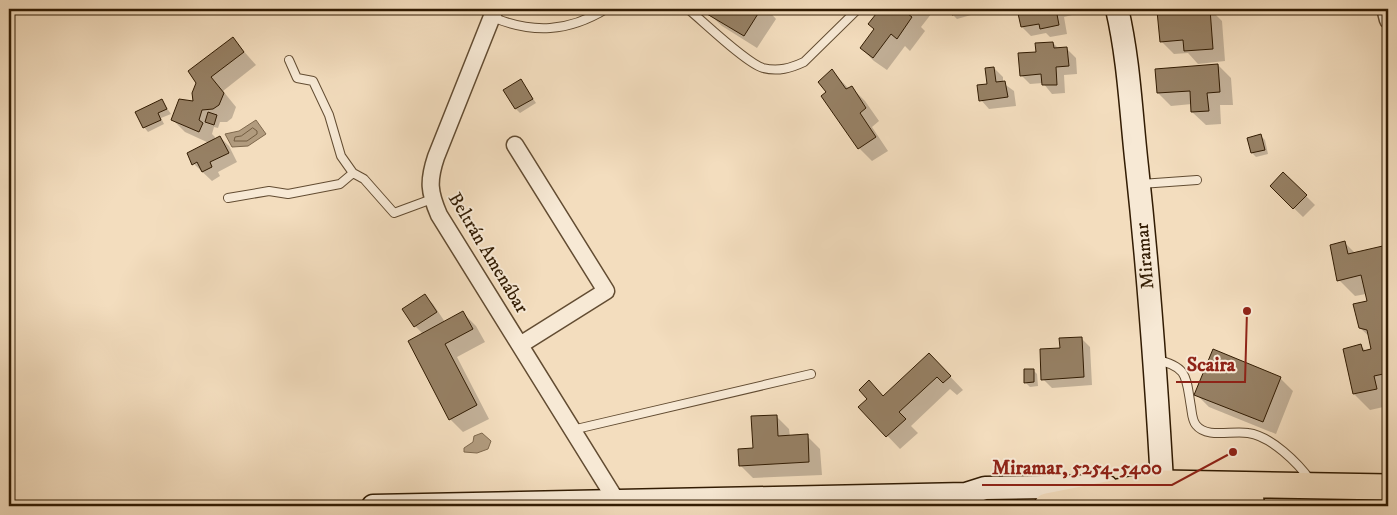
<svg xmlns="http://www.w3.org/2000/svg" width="1397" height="515" font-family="'IM FELL DW Pica',serif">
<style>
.water{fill:#b19b7e;stroke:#7e684d}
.shadow{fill:#0003}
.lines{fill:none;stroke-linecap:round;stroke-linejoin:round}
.shore{stroke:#725c40;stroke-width:1}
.building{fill:#968064;stroke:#321c03}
.lane-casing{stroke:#624c32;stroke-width:10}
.street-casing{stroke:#624c32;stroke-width:19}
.secondary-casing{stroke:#321c03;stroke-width:25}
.primary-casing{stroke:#321c03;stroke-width:28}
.lane{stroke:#f7e9d5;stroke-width:8}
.street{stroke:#f7e9d5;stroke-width:16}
.secondary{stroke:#f7e9d5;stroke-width:22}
.primary{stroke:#f3ddbe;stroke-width:25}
.labels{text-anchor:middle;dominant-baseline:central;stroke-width:4;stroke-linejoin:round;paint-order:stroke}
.street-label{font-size:19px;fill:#321c03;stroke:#f7e9d5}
.leader{fill:none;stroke:#8f2418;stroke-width:2}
.callout-dot{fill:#8f2418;stroke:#f7e9d5;stroke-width:2}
.callout-label{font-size:20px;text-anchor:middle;font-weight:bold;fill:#8f2418;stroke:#f7e9d5;stroke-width:4;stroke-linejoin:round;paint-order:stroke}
</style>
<rect width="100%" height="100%" fill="#f3ddbe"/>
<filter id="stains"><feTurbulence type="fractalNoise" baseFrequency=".004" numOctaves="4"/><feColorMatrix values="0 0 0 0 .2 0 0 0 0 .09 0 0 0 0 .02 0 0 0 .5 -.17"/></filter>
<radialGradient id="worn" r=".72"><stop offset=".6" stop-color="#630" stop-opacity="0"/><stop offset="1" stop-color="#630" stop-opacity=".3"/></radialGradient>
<!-- water -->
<path class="water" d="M256,120L266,134L248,146L232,147L225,134L239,131Z
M482,433L491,441L488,449L477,453L464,452V448L473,442L474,436Z"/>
<!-- shadow -->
<path class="shadow" d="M712,9H767L776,19L757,48L722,26L709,14Z
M881,9H935L921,27L925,31L910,51L905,46L887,70L874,61L861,48L875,29L870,24Z
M951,9H969L971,15L957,19L953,15Z
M1018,9H1071L1072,15L1064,17L1067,34L1050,37L1046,33L1031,36L1022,27Z
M1183,9H1219L1220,11H1212L1222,21L1225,61L1198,64L1188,53L1174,54L1161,41L1184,10Z
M232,38L256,65L223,91L236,107L232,118L227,122H220L218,128L214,127L212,134L215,137L214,140L220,137L229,146L237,162L218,172L220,176L212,181L194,164L209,143L185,132L172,119L194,102Z
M1053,43L1059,49H1067L1076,58L1077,74L1064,75L1065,93L1052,94L1043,83L1030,84L1021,75L1037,53Z
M1218,65L1231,78L1233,105H1220L1221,124L1206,125L1192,112V104L1171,106L1158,93Z
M994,68L1003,77V83L1014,91L1016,106L989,109L981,100L988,85Z
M832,71L849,89L852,88L865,101L879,121L872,127L888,151L872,161L859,148L823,96L828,93Z
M521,81L536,103L520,113L516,109Z
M162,101L171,114L161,118L164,124L148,132L144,127Z
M1260,135L1265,140L1268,154L1256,157L1252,153Z
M1284,174L1315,205L1303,217L1271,186Z
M1344,242L1356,254L1387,247L1388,248V406L1370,410L1354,394L1344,349L1361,346L1367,352L1372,350L1370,337L1360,328L1368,302L1366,294L1355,296L1339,280Z
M425,296L433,304L445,322L463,313L476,326L485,342L457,357L489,419L463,432L450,419L423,334L415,326Z
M1081,338L1090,347L1092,385L1052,388L1043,379L1061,349Z
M942,368L963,390L957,395L950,389L911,426L918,433L900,449L860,407L884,397Z
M1033,370L1037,374L1038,386L1030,387L1025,382Z
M1280,378L1293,391L1276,434L1209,407L1196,394Z
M776,416L789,429L790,437L807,436L820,449L822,475L753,478L740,465L754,449Z"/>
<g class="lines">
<!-- shore -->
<path class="shore" d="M253,128L257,131V134L247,141H234L235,137L241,136Z"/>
</g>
<!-- building -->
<path class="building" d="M710,9H761L744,36L707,14Z
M880,9H912L908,14L912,17L897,39L891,34L873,58L860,48L874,29L868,24Z
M950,9H966L967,11L952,15Z
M1017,9H1056L1059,25L1040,29L1039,24L1021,27Z
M1186,9H1210L1213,49L1184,51L1183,40L1160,42L1157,11Z
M233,37L244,52L211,77L224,93L219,105L213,109L202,110L199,120L203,123L199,132L171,120L179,99L193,101L192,93L196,83L188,71Z
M1053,42L1054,48L1067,47L1069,66L1056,67L1057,85H1042L1041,74L1020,76L1018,53L1036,52L1035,43Z
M1218,64L1220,92L1207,93L1209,111L1191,112L1190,91L1157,93L1155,69Z
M994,67L996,82L1005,81L1008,97L979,101L977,85L987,84L985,68Z
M832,69L846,89L852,86L866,108L860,113L876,137L858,149L821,96L826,92L818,82Z
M521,79L533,99L515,109L503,90Z
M162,99L167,109L158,113L161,120L143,128L135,112Z
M208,112L217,115L214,125L205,122Z
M1261,134L1265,150L1251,153L1247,138Z
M220,136L229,153L210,162L212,167L202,172L197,162L192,165L187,153Z
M1283,172L1307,195L1293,209L1270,186Z
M1345,241L1348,254L1387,245L1388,251V279L1386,280L1388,290V373L1374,376L1377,389L1353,394L1343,349L1361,344L1363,351L1371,349L1367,330L1359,328L1353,304L1367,301L1361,275L1337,281L1330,245Z
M425,294L437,312L414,327L402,309Z
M463,311L473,329L445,344L477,405L449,420L408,341Z
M1082,337L1084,377L1041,380L1040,349L1060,348L1059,338Z
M1213,349L1281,377L1263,422L1194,395Z
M929,353L951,376L943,383L937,377L899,412L906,419L886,437L858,407L867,399L859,390L869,380L883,396Z
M1024,369H1034V382L1024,383Z
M777,415L778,436L808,434L809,462L739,466L738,449L753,448L751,416Z"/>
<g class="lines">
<!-- lane casing -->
<g class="lane-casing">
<path id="lane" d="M688,9C704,22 746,63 763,68C778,72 791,68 804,62L858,9
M492,17C533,34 568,32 606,9
M289,60L297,78L313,81L329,115L341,156L353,173L364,179L394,213L432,199
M1141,184L1197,180
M228,198L269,191L288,194L340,184L353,173
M1156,360C1189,366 1186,379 1191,407C1192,413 1192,420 1196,425C1207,439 1232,430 1248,433C1271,436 1298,463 1311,481
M572,430L811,374"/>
</g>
<!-- street casing -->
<g class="street-casing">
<path id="street" d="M495,9L436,157C428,181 429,192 439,215L616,500
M1386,9V12L1388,20
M515,145L606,291L520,345"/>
</g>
<!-- secondary casing -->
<g class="secondary-casing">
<path id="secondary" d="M1117,9C1129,60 1131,114 1137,167C1149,278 1157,389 1163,500
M373,506L966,494L985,488L1106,486"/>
</g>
<!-- primary casing -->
<g class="primary-casing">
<path id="primary" d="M1047,506L1163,483L1388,487
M1140,506L1251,501"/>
</g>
<!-- lane -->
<use href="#lane" class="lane"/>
<!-- street -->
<use href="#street" class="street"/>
<!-- secondary -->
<use href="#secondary" class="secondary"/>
<!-- primary -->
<use href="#primary" class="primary"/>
</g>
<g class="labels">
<!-- street labels -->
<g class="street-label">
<text transform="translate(488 253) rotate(59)">Beltrán Amenábar</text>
<text transform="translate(1145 256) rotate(-95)">Miramar</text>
</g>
</g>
<!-- callouts -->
<path class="leader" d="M1247 311L1245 382H1176M1233 452L1172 485H982"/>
<g class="callout-dot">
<circle cx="1247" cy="311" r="5"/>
<circle cx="1233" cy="452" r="5"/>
</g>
<g class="callout-label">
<text x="1211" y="371">Scaira</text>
<text x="1077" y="474">Miramar, 5254-5400</text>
</g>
<!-- margin -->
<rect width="1397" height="515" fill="none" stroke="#f3ddbe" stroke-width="30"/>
<rect x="10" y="10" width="1377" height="495" fill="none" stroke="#321c03" stroke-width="2.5"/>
<rect x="15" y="15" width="1367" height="485" fill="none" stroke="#321c03"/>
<rect width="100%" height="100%" filter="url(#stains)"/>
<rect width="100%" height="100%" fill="url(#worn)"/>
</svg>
